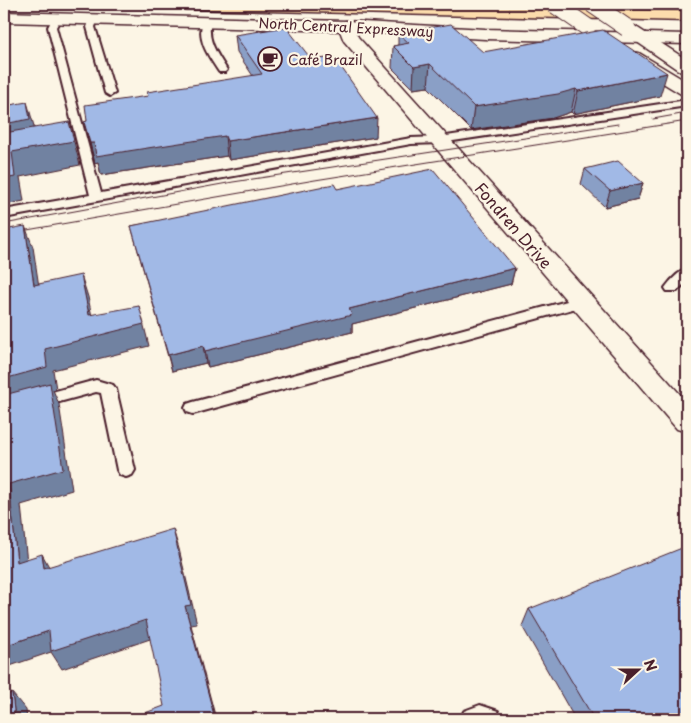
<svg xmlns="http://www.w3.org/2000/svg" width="691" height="723" font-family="'Playpen Sans',sans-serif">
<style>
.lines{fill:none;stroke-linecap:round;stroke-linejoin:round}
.service-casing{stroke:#4a1f2b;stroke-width:4}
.minor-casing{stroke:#4a1f2b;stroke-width:3}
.tertiary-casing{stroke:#4a1f2b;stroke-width:3}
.secondary-casing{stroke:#4a1f2b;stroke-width:3}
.motorway-casing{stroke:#4a1f2b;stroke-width:3}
.service{fill:#fcf5e5;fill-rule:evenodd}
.minor{fill:#fcf5e5;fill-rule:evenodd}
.tertiary{fill:#fcf5e5;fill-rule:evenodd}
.secondary{fill:#fcf5e5;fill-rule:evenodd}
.motorway{fill:#fcdcac;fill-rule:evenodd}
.tram{stroke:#4a1f2b;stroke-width:1}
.tertiary-bridge-casing{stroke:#4a1f2b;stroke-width:19;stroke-linecap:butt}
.tertiary-bridge{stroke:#fcf5e5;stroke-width:17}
.wall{fill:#8a9fc6;stroke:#4a1f2b}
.shaded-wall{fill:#7182a1;stroke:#4a1f2b}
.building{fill:#a1b9e6;stroke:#4a1f2b}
.labels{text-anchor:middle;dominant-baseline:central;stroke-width:4.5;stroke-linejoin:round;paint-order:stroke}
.far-street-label{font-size:14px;fill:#4a1f2b;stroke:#fcf5e5}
.far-poi-label{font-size:14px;fill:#4a1f2b;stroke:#fcf5e5;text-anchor:start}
.street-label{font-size:16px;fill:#4a1f2b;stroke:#fcf5e5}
</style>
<rect width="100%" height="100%" fill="#fcf5e5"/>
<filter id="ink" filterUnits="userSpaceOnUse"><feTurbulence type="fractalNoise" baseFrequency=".02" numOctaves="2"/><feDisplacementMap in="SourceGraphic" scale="10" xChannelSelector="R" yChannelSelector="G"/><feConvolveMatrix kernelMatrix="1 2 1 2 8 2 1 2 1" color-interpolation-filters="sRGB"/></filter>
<g filter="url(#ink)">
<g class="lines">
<!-- service casing -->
<g class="service-casing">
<path id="service" d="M57,15L61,18L56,27L101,193L411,138L440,137L687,100V106L440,143L411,144L4,218V210L90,195L48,27L54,16Z
M94,16L98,19L95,27L115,93L110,96L105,93L87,27L91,17Z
M207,19L211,22C206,40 218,55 227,70L225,72H219C209,57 195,38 204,20Z
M687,269V281L677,291H667L665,288C670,281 679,271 687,269Z
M582,297L587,299L589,302L587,305L193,414L187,412L185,408L187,404L193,402Z
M96,380L113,385L116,389L135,470L132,475L126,477L120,475L117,470L101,393L96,392L4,417V405Z
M480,705L498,711L501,719H461L464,711Z"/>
</g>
<!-- minor casing -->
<g class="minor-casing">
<path id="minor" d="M346,21L352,23L358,37L687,402V432L677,429L344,41L338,26L340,23Z"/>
</g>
<!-- tertiary casing -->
<g class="tertiary-casing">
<path id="tertiary" d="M627,23L633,25L687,60V73L681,72L621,31L619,28L621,25Z
M633,52L639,53L687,82V95L681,94L627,61L625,57L627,53Z"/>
</g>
<!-- secondary casing -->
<g class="secondary-casing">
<path id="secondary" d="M4,12L346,21L485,29L687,34V44L485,39L346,31L4,22Z"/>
</g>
<!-- motorway casing -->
<g class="motorway-casing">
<path id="motorway" d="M178,4H367L687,11V21L186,9L181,7Z"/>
</g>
<!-- service -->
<use href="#service" class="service"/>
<!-- minor -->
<use href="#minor" class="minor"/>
<!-- tertiary -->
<use href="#tertiary" class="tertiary"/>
<!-- secondary -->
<use href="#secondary" class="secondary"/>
<!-- motorway -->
<use href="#motorway" class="motorway"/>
<!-- tram -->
<path class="tram" d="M653,119L687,113
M4,224L233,182L618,124
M4,234L315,180L687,121"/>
<!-- tertiary-bridge casing -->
<g class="tertiary-bridge-casing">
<path id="tertiary-bridge" d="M554,4L587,27
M592,4L627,28"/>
</g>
<!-- tertiary-bridge -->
<use href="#tertiary-bridge" class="tertiary-bridge"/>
</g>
<!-- wall -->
<path class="wall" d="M398,33L483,52L660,96L573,114L571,112L553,118L471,130L428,87L413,89L392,68L393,46L398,45Z
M235,35L312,60L376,137L229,160L227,156L101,175L98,162L95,163L84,122L87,121L148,96L253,76L237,52Z
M585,169L643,183L638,199L605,207L581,184Z
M337,189L515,268L511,284L352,324V332L208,367L206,363L172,371L131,226Z
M529,609L687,719H575L522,626Z"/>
<!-- shaded-wall -->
<path class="shaded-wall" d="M430,64L428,87L413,89L414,67Z
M667,73L660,96L573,114L578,91Z
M576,89L571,112L553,118L471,130L474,107Z
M27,102L34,126L38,143L4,149V124Z
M377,118L376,137L229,160L227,141Z
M69,122L80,165L20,177L24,201L4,205V179L12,152Z
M225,136L227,156L101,175L98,162L95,163L90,143Z
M643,183L638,199L605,207L610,191Z
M25,226L33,247L42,307L34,285Z
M515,268L511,284L352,324V332L208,367L205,351L349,309Z
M81,275L88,297L96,336L139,306L149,346L53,370L56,389L53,390L59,404L72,490L21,505L29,582L17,562L9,484L4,404V379L89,315Z
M203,346L206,363L172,371L168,355Z
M173,529L179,549L197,624L191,625L216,719H215L185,606Z
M42,554L53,574L44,568Z
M146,620L153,638L62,669L51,652L4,668V646L49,631Z
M12,693L26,710L27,719H15Z"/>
<!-- building -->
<path class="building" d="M451,24L483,52L603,30L667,73L578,91L576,89L558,94L474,107L430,64L414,67L393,46L409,43L398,33Z
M286,27L312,60L334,57L377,118L227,141L225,136L96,156L94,143H90L84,122L87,121L85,105L148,96L147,92L262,74L235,35Z
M27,102L30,119L4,124V106Z
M69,122L74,141L12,152L15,177L4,179V133Z
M618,161L643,183L610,191L585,169Z
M433,169L515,268L349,309L352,315L205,351L203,346L168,355L131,226L334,184L337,189Z
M25,226L34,285L81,275L89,315L139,306L144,324L45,349L47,367L4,379V230Z
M50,383L63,469L9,484L17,562L42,554L44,568L173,529L191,605L185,606L215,719H129L164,706L146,620L51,651L49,631L4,646V395Z
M687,546V719H594L529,609Z
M12,693L15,719H4V696Z"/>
</g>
<!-- icons -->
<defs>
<g id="cafe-ring" transform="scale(1.25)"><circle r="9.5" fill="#fcf5e5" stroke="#4a1f2b" stroke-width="1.5"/><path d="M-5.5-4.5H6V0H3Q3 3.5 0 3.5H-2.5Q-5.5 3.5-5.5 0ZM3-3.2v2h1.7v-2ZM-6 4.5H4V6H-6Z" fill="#4a1f2b"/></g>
</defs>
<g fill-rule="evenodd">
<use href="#cafe-ring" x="270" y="59"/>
</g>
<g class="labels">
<!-- far-street labels -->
<g class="far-street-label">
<text transform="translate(346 27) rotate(3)">North Central Expressway</text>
</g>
<!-- far-poi labels -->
<g class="far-poi-label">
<text x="288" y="59">Café Brazil</text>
</g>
<!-- street labels -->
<g class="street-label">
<text transform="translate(514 225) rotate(49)">Fondren Drive</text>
</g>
</g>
<!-- margin -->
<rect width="691" height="723" fill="none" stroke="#fcf5e5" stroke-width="20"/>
<rect x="10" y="10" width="671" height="703" fill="none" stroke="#4a1f2b" stroke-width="2" filter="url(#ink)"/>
<!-- north arrow -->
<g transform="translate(638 670) rotate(69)" stroke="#fcf5e5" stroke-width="4" paint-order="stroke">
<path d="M0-4L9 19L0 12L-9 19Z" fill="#4a1f2b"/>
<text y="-8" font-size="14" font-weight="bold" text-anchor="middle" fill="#4a1f2b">N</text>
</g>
</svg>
